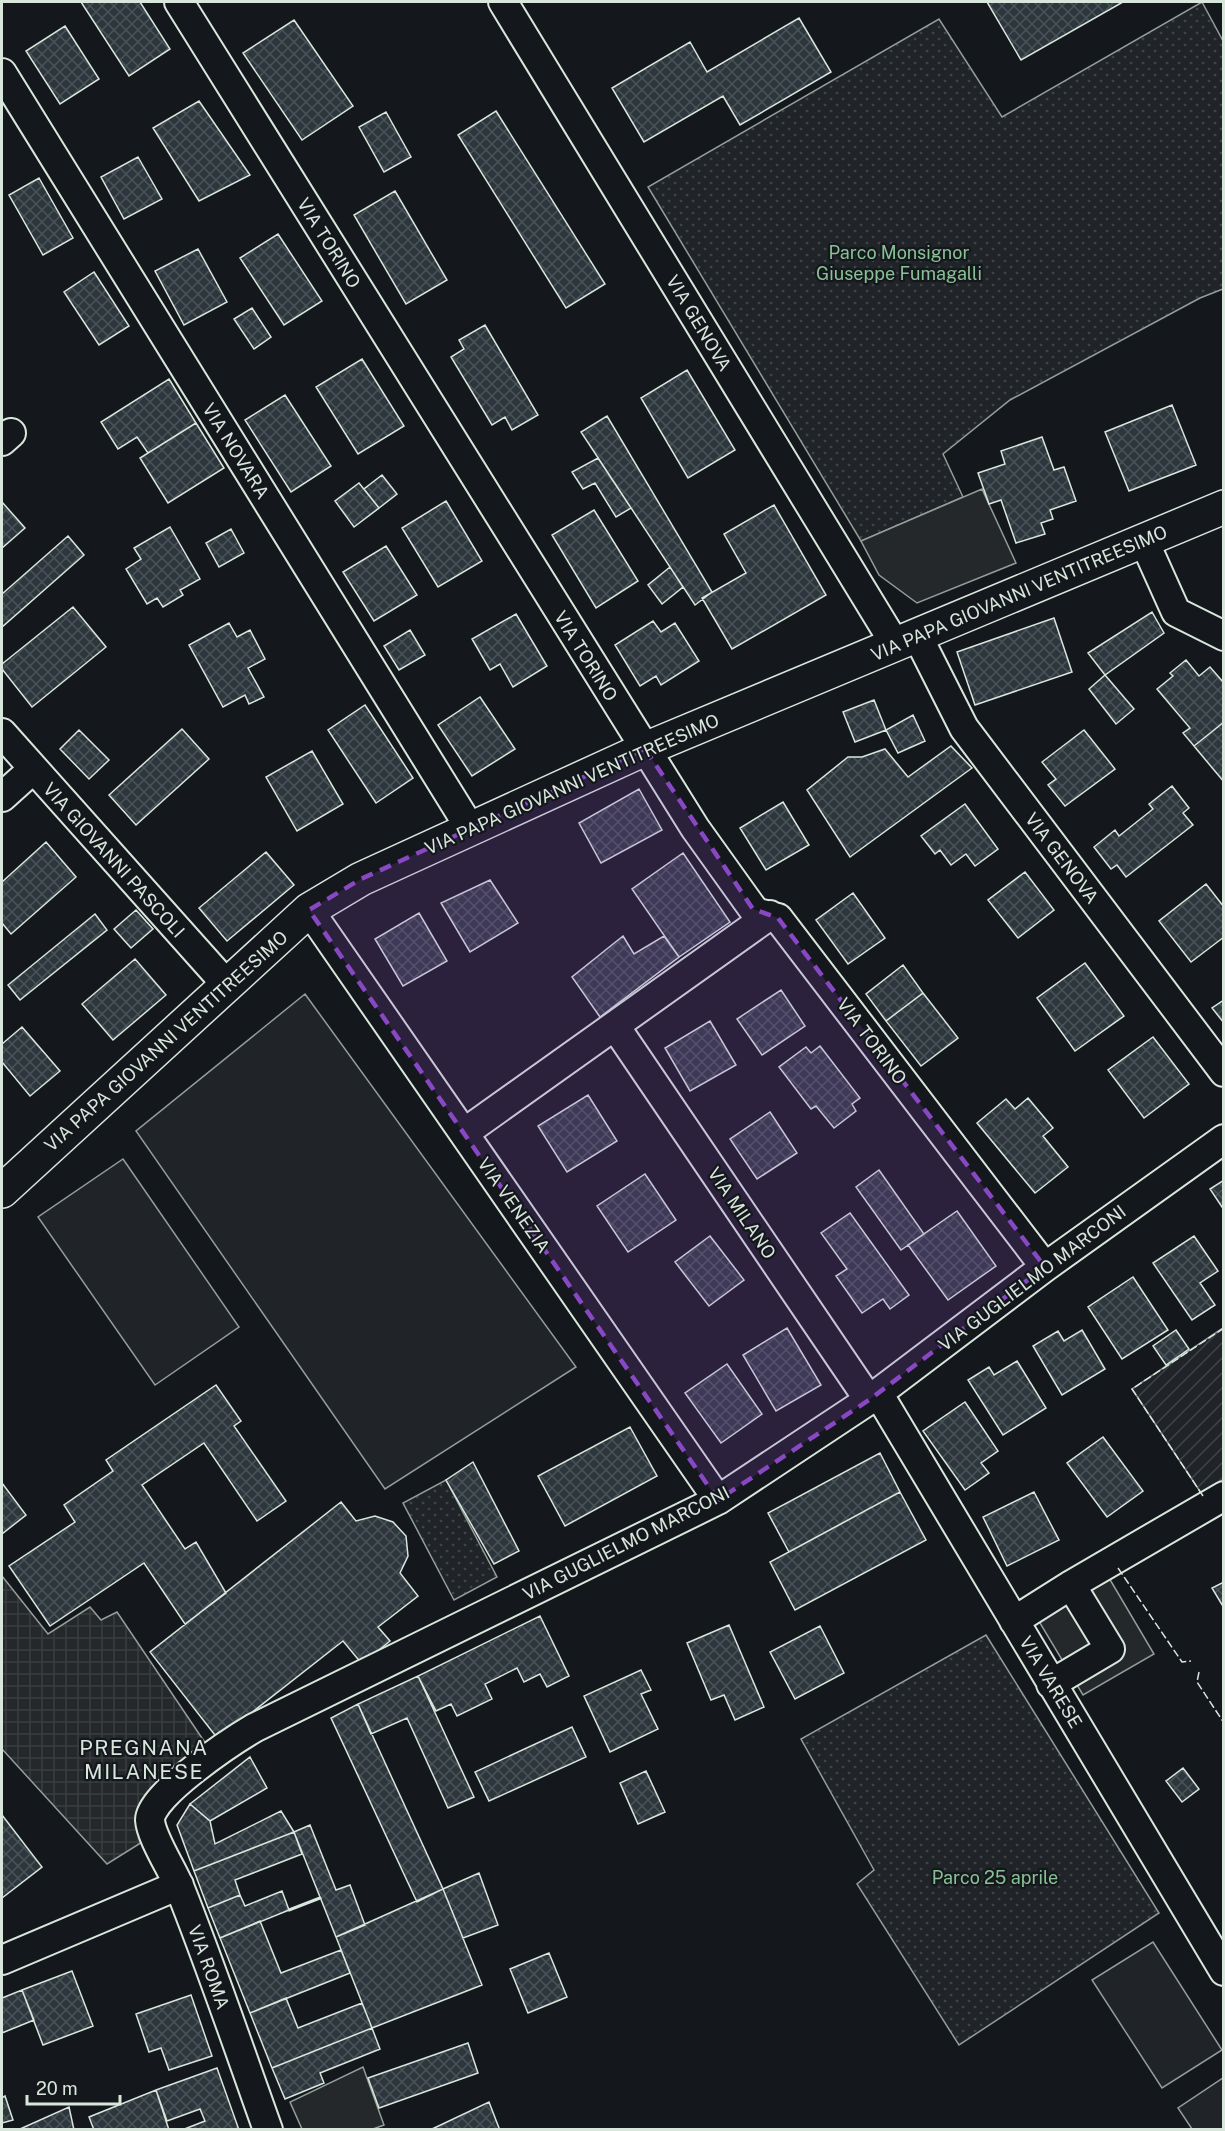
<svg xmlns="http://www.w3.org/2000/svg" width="1225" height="2131" font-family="'Public Sans',sans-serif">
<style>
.grass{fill:#202428;stroke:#939e99;stroke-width:1.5}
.park{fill:url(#park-dots);stroke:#939e99;stroke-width:1.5}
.garden{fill:url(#garden-furrows);stroke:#939e99;stroke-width:1.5}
.parking{fill:#24282b;stroke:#939e99;stroke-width:1.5}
.plaza{fill:url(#plaza-grid);stroke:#939e99;stroke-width:1.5}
.building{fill:url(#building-cross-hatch);stroke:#d8e6dc;stroke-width:1.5}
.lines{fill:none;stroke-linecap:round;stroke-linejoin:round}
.street-casing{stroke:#d8e6dc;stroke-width:32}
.secondary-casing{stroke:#d8e6dc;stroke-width:36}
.street{stroke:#14181c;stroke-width:28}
.secondary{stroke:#14181c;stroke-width:33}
.fence{stroke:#d8e6dc;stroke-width:1.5;stroke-dasharray:8 3;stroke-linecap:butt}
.wall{stroke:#d8e6dc;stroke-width:3}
.marked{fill:#8948c3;fill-opacity:0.2;stroke:#8948c3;stroke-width:4.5;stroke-dasharray:12 8;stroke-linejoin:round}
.labels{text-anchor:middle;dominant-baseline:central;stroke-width:4.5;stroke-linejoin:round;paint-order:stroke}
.street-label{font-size:18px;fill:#d8e6dc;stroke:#14181c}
.park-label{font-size:18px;fill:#8ac095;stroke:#14181c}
.quarter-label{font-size:21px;letter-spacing:1.5px;fill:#d8e6dc;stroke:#14181c}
</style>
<defs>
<pattern id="park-dots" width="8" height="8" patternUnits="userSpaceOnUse" patternTransform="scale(1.5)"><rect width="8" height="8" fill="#202428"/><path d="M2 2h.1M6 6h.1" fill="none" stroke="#404447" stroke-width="1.8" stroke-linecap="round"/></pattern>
<pattern id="garden-furrows" width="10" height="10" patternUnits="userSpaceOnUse" patternTransform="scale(1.5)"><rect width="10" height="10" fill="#202428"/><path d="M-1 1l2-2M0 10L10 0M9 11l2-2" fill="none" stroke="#404447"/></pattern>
<pattern id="plaza-grid" width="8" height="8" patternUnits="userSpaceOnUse" patternTransform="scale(1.5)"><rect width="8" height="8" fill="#24282b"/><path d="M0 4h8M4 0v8" fill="none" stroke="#393d3f"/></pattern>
<pattern id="building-cross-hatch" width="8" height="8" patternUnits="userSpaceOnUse" patternTransform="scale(1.5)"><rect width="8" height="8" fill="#2c363c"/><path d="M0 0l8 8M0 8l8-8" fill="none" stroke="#4a5358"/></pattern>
</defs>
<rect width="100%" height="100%" fill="#14181c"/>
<!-- grass -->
<path class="grass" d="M305,994L576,1367L385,1489L136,1131Z
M123,1159L239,1327L155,1385L38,1217Z
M1153,1942L1222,2050L1162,2088L1092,1980Z
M1223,2078V2129H1192L1178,2108Z"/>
<!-- park -->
<path class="park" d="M1202,2L1223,41V289L1200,298L1010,400L943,454L963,497L861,541L648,187L939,19L1002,117Z
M446,1480L497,1577L454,1600L403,1503Z
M986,1635L1159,1913L959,2045L857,1884L874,1870L801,1739Z"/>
<!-- garden -->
<path class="garden" d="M1223,1328V1484L1203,1496L1132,1389Z"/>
<!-- parking -->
<path class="parking" d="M982,489L1016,563L917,603L879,575L861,541Z
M1099,1561L1154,1654L1083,1695L1028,1603Z
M363,2067L384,2125L373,2129H302L290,2102Z"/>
<!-- plaza -->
<path class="plaza" d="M2,1576L48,1634L90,1607L101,1620L117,1612L212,1753L155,1806V1834L107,1864L2,1749Z"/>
<!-- building -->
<path class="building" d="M81,2H140L170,49L129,76Z
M987,2H1123L1021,60Z
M799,18L831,72L740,125L723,96L644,142L612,88L690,42L707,72Z
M294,20L353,106L302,140L243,53Z
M65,26L99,79L60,104L26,51Z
M199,101L250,175L199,201L153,128Z
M496,111L605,284L566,308L458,135Z
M386,112L411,157L384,172L359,127Z
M138,157L162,199L124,219L101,177Z
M39,178L73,238L43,255L9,195Z
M395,191L447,280L406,304L354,215Z
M278,234L322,301L284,325L240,258Z
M198,249L227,302L184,325L155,271Z
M94,272L129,326L99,345L64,292Z
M252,308L271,337L254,349L234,319Z
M485,325L538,415L512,430L505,417L492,425L451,357L464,349L459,340Z
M362,359L404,426L358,454L316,387Z
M687,370L735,450L688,478L641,398Z
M169,379L196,423L148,453L137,437L118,449L101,422Z
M285,395L331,466L291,492L245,420Z
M1172,405L1196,465L1129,491L1105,432Z
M607,416L712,592L695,605L581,432Z
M196,423L224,468L168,503L140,458Z
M1042,437L1054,470L1064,467L1076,501L1050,510L1053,519L1041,523L1045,534L1016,543L1001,500L989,504L978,473L1005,464L1001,451Z
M598,458L631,508L616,517L595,483L583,489L572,472Z
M382,475L397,494L379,508L364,489Z
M359,483L379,508L354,527L335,501Z
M446,501L482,561L438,587L402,528Z
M2,502L25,528L2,548Z
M774,505L826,595L732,649L702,598L746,573L724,534Z
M594,510L638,581L596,608L552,535Z
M170,527L200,579L180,590L183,595L163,607L157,598L147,604L126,569L141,559L134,548Z
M231,529L244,553L219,567L206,543Z
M68,536L84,555L2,627V594Z
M386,546L417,595L374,621L343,572Z
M670,567L683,587L662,604L648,585Z
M73,607L106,647L32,707L2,669V664Z
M1152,612L1164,633L1105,675L1088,653Z
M516,614L547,666L513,687L500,664L490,670L472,639Z
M1054,618L1072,672L975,705L957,652Z
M653,621L661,632L675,623L699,661L661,685L656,676L640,686L615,645Z
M229,623L237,637L250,630L265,659L248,668L264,697L249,704L245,695L223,707L189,645Z
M410,630L425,655L399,670L384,646Z
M1186,660L1199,676L1210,667L1224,683V722L1194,746L1183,733L1190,728L1157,689L1173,676L1170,673Z
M1105,675L1134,709L1116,724L1089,689Z
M480,697L515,749L472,776L438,725Z
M874,700L886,730L855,742L843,712Z
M365,705L413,778L376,803L328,730Z
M913,715L925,741L898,753L886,730Z
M1224,722V782L1194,746Z
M182,729L209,759L136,825L109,795Z
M79,730L109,760L89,779L60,749Z
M1084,730L1115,769L1065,806L1048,785L1056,779L1042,762Z
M951,746L972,768L850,857L807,790L848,757H862L885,749L908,777Z
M312,751L343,804L297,831L266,777Z
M1172,786L1189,808L1183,813L1193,825L1126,877L1117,865L1111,869L1094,847L1115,830L1119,836L1153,809L1149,804Z
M639,789L662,830L601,863L579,823Z
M783,802L809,845L766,870L740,828Z
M965,804L998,849L975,866L966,854L951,865L940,850L935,854L921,836Z
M46,842L76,877L11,934L2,923V882Z
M266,852L294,885L227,941L199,908Z
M683,853L730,922L679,957L632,889Z
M1025,872L1054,910L1018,938L988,900Z
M490,880L518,923L470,952L441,903Z
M1206,884L1224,907V937L1191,962L1159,921Z
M853,893L885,938L848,964L816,920Z
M136,910L153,929L131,948L114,929Z
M419,913L447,961L403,986L375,939Z
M95,914L107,930L20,1000L8,985Z
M623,936L634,954L664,936L679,957L600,1017L572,977Z
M135,959L166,995L113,1040L82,1004Z
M1085,963L1124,1016L1075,1051L1037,998Z
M903,965L923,993L886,1021L866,994Z
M781,990L805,1026L762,1055L737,1019Z
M923,993L958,1038L921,1066L886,1021Z
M1224,1000V1023L1212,1008Z
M710,1021L736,1065L690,1091L665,1048Z
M22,1027L60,1071L30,1096L2,1062V1044Z
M1153,1037L1189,1084L1144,1118L1108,1070Z
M820,1046L860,1098L852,1104L856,1111L834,1128L816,1106L811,1109L779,1067L806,1047L811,1053Z
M588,1095L617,1141L567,1172L538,1126Z
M1028,1098L1053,1128L1043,1136L1068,1167L1035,1193L977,1123L1006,1099L1015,1109Z
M770,1112L797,1153L757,1179L730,1139Z
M879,1170L924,1234L901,1250L856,1187Z
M645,1174L676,1220L628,1252L597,1206Z
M1224,1180V1210L1210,1189Z
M957,1211L996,1266L948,1300L908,1245Z
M850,1213L909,1295L890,1309L883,1299L862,1313L836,1276L847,1269L821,1233Z
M710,1236L744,1280L709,1306L675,1262Z
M1194,1236L1218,1271L1200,1283L1215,1305L1192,1320L1153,1263Z
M1133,1277L1168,1330L1122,1359L1088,1307Z
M787,1328L821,1385L776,1411L743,1355Z
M1082,1330L1105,1369L1062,1395L1033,1346L1058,1331L1064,1341Z
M1176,1330L1189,1349L1166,1365L1153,1346Z
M1017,1361L1046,1408L1003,1435L968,1380L989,1367L994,1375Z
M727,1364L762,1414L721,1443L685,1393Z
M216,1385L241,1421L234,1426L286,1501L257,1521L204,1443L142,1485L185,1549L196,1542L226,1593L185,1624L144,1563L50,1626L9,1566L75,1522L64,1505L113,1471L106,1460Z
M965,1402L998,1451L981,1463L989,1473L965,1490L923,1431Z
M630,1427L657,1476L565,1526L538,1476Z
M1103,1437L1143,1491L1107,1517L1067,1463Z
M880,1453L900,1492L789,1552L768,1513Z
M473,1462L519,1551L494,1564L446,1480Z
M2,1483L26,1515L2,1534Z
M900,1492L926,1540L795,1610L770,1562Z
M1034,1492L1059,1540L1007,1566L983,1517Z
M341,1502L356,1521L375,1516L393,1522L406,1536L408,1556L400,1573L418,1596L378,1627L390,1641L362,1664L343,1641L218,1739L150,1652Z
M1224,1582V1608L1212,1588Z
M540,1616L569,1676L547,1687L540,1674L524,1682L517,1668L485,1684L492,1699L457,1716L451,1704L436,1711L418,1676Z
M729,1625L764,1707L735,1720L724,1695L711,1700L687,1643Z
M820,1626L844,1673L795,1699L770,1652Z
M641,1670L651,1690L641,1694L658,1729L610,1752L584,1696Z
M418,1676L474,1797L448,1808L407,1718L371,1734L358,1704Z
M358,1704L443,1889L417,1902L331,1718Z
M572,1727L586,1757L489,1801L475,1772Z
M250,1757L267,1788L210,1821L190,1804Z
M1183,1768L1199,1789L1182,1802L1166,1781Z
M646,1771L665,1812L638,1824L620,1783Z
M190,1804L210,1821L215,1844L281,1811L294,1832L194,1871L177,1825Z
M2,1815L42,1867L2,1898Z
M310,1825L336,1890L350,1885L365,1925L336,1937L294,1832Z
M294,1832L302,1854L235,1880L240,1895L208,1908L194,1871Z
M479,1873L498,1925L463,1938L443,1889Z
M443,1889L482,1985L372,2028L336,1937Z
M282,1891L289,1910L220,1938L208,1908L240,1895L245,1906Z
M260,1921L281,1973L341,1950L350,1973L250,2013L220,1938Z
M549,1953L567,1997L528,2013L510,1969Z
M72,1971L93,2026L43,2045L22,1990Z
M22,1990L34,2020L2,2033V1998Z
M191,1995L212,2056L169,2070L161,2048L149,2052L136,2014Z
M286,1998L298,2028L362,2003L372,2028L272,2068L250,2013Z
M372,2028L380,2049L320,2073L324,2083L285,2099L272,2068Z
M468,2043L478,2073L379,2108L368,2078Z
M217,2068L239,2130H182L205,2121L200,2109L167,2121L156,2090Z
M156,2090L169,2130H94L89,2117Z
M5,2096L13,2120L2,2123V2098Z
M489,2102L499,2128L496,2130H430Z
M69,2107L74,2130H20V2129Z"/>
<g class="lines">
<!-- street casing -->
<g class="street-casing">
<path id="street" d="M179,2L695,828L753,909L758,913L778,918L1045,1267
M503,2L895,644
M2,73L470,828
M2,441L11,433
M1144,541L1176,612L1224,636
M917,635L964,728L1224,1072
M2,733L227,985
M2,797L32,770
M309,910L718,1500
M615,1026L869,1400
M464,1133L770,915
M878,1393L1224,1971
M1014,1621L1071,1585
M1051,1684L1110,1649L1071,1585L1224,1496
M2,1960L179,1885
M268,2130C239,2049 211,1966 179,1886C172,1869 151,1837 150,1820C150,1795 232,1741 254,1728L718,1500L869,1400L1045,1267L1224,1139"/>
</g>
<!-- secondary casing -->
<g class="secondary-casing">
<path id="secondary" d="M2,1191L309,910L361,879L645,749L1224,507"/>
</g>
<!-- street -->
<use href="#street" class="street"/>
<!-- secondary -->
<use href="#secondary" class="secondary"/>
<!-- fence -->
<path class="fence" d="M1203,1496L1132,1389L1224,1328
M1118,1568L1182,1662L1191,1661
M1199,1672L1197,1682L1224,1723"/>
<!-- wall -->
<path class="wall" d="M289,1910L320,1898"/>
</g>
<!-- marked area -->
<path class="marked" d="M645,749L753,909L778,918L1045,1267L869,1400L718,1500L309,910L361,879Z"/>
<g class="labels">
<!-- street labels -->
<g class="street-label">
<text transform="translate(329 243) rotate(58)">VIA TORINO</text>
<text transform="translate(699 323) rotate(59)">VIA GENOVA</text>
<text transform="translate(236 451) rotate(58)">VIA NOVARA</text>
<text transform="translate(1019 593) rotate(-23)">VIA PAPA GIOVANNI VENTITREESIMO</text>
<text transform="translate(586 656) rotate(58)">VIA TORINO</text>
<text transform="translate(572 784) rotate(-24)">VIA PAPA GIOVANNI VENTITREESIMO</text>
<text transform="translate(1062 858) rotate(53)">VIA GENOVA</text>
<text transform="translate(114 860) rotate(48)">VIA GIOVANNI PASCOLI</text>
<text transform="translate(166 1041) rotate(-42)">VIA PAPA GIOVANNI VENTITREESIMO</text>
<text transform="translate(872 1041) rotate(53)">VIA TORINO</text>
<text transform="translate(514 1205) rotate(55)">VIA VENEZIA</text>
<text transform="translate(742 1213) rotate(56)">VIA MILANO</text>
<text transform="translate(1032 1278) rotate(-37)">VIA GUGLIELMO MARCONI</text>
<text transform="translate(626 1543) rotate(-27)">VIA GUGLIELMO MARCONI</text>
<text transform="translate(1051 1682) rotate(59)">VIA VARESE</text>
<text transform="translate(209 1967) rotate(70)">VIA ROMA</text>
</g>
<!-- park labels -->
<g class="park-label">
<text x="899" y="252">Parco Monsignor<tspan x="899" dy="21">Giuseppe Fumagalli</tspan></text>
<text x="995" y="1877">Parco 25 aprile</text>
</g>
<!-- quarter labels -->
<g class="quarter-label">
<text x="144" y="1747">PREGNANA<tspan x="144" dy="24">MILANESE</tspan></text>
</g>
</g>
<!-- border -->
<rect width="1225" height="2131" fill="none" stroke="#d8e6dc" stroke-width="6"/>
<!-- scale -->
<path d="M27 2095v9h93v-9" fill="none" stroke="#d8e6dc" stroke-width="3"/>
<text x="36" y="2095" font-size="18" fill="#d8e6dc" stroke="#14181c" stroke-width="4.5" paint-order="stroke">20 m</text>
</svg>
